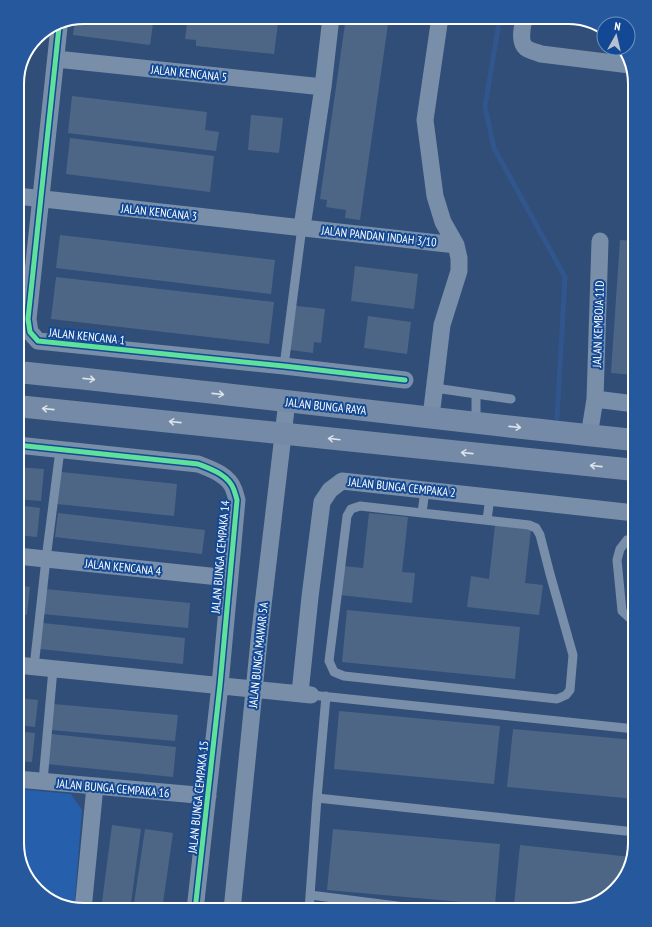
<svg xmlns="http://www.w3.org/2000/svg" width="652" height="927" font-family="'PT Sans Narrow',sans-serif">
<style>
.green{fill:#265fac}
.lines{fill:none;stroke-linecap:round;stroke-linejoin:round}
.stream{stroke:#30568d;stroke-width:5}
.building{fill:#4e6686}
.lane{stroke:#798ea9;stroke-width:9}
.street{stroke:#798ea9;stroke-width:17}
.secondary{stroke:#748aa6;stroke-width:22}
.cycleway-casing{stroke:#134994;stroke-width:8}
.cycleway{stroke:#60e19b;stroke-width:5}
.oneway{stroke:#dce2e9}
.labels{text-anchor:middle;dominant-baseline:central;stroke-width:4;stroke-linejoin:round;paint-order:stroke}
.street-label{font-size:12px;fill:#fff;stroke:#134994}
.rim{fill:none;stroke:#fff;stroke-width:2}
</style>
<rect width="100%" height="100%" fill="#304e77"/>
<!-- green -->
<path class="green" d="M17,789L71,794L82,810L74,908L51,901L26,876L17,843Z"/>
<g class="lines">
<!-- stream -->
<path class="stream" d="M500,17L485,107L494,148L565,277L557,418"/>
</g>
<!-- building -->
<path class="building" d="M84,17H154L150,45L73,35L75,20Z
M188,17H224L278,23L274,54L196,46V40L185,39Z
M346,17H389L360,220L345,218L346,210L326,207L327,200L320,199Z
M532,17H572L601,26L604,28L531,18Z
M72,96L207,112L205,130L219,132L216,151L68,133Z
M251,115L283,118L279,153L248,150Z
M70,138L214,156L210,192L66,174Z
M60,235L275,260L271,294L56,268Z
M620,240L635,241V375L611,373Z
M355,266L418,274L414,309L351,301Z
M56,277L274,302L269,344L51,319Z
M288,305L325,309L321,343L314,342L313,353L283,349Z
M368,316L411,322L407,354L364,348Z
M17,467L44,469L41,501L17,499Z
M61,472L177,484L174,516L57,504Z
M17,505L40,508L37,537L17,535Z
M58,513L205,530L202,554L55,537Z
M369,513L408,517L402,572L415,573L412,603L340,595L343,566L363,568Z
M495,525L531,529L525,583L543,585L539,615L467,607L471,576L489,579Z
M17,585L30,587L27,615L17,614Z
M45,589L190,603L188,628L43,614Z
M347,610L520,627L515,679L342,662Z
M17,623L25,624L22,649L17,648Z
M43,623L185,638L183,664L40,649Z
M17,698L38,700L35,727L17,725Z
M53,704L178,715L175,741L51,730Z
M339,711L500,726L494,784L334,769Z
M513,729L635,740V799L507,787Z
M17,731L35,733L32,762L17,761Z
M51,734L176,747L173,777L47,764Z
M112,825L141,829L130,910H101Z
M145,829L173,833L162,910H133Z
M333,829L500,844L495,905L327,890Z
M520,845L631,857L626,876L601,901L568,910L514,905Z"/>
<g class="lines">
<!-- lane -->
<path class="lane" d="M284,366L302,227
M435,388L511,399
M476,394V423
M360,506L529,525L536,528L540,535L550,574L573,655L570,690L566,695L557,699L344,676L334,672L329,661L347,516L351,509Z
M422,513L425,490
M487,520L490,497
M635,623L622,611L617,560L620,549L627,540L635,537
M34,667L46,559L60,450
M311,695L635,729
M43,781L53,669
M317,798L635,832
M310,895L429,910
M309,910L317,798L326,696"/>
<!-- street -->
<path class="street" d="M524,17C523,26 518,41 526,48C530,51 536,52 541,54L630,65
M59,27L28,319L30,332L38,341L284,366L405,380
M56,59L323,87
M17,196L456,245
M302,227L323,87L331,17
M595,399L635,404
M431,417L442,325L459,271V258L456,245L443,222L435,196L425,120L440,17
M589,436L595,399L600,241
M17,445L198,464C211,469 229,475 234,490C235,493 236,496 237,500L220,685L195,910
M17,556L229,578
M17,665L311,695
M300,693L310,597L322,502L330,490L342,481L635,513
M17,779L208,796
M83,910L95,786
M232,910L260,631L287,401"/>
<!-- secondary -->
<path class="secondary" d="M17,372C223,392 429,419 635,440
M17,406C223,427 429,449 635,470"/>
<!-- cycleway casing -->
<g class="cycleway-casing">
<path id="cycleway" d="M59,27L28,319L30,332L38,341L284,366L405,380
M17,445L198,464C211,469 229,475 234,490C235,493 236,496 237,500L220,685L195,910"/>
</g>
<!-- cycleway -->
<use href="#cycleway" class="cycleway"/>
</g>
<!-- one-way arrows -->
<defs><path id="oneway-shaft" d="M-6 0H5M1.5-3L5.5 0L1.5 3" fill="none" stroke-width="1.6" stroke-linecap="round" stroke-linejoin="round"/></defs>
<g class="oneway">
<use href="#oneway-shaft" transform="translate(89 379) rotate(6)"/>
<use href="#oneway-shaft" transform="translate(218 394) rotate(6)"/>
<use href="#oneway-shaft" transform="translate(48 409) rotate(-174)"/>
<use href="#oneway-shaft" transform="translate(175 422) rotate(-174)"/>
<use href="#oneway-shaft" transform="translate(515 427) rotate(6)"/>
<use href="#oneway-shaft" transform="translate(334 439) rotate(-173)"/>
<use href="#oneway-shaft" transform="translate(467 453) rotate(-174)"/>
<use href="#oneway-shaft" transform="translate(596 466) rotate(-174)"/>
</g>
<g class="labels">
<!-- street labels -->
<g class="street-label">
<text transform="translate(189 73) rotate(6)">JALAN KENCANA 5</text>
<text transform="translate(159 212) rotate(6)">JALAN KENCANA 3</text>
<text transform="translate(379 236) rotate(6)">JALAN PANDAN INDAH 3/10</text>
<text transform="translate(598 324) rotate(-88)">JALAN KEMBOJA 11D</text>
<text transform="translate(87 336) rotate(6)">JALAN KENCANA 1</text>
<text transform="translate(326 406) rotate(6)">JALAN BUNGA RAYA</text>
<text transform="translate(402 487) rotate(6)">JALAN BUNGA CEMPAKA 2</text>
<text transform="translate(220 557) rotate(-85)">JALAN BUNGA CEMPAKA 14</text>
<text transform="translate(123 567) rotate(6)">JALAN KENCANA 4</text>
<text transform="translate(258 655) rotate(-84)">JALAN BUNGA MAWAR 5A</text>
<text transform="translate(113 788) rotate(5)">JALAN BUNGA CEMPAKA 16</text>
<text transform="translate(198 797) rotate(-84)">JALAN BUNGA CEMPAKA 15</text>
</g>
</g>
<!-- crop -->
<path d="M0 0H652V927H0ZM84 24H568A60 60 0 0 1 628 84V843A60 60 0 0 1 568 903H84A60 60 0 0 1 24 843V84A60 60 0 0 1 84 24Z" fill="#26589d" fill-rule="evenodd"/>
<path class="rim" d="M84 24H568A60 60 0 0 1 628 84V843A60 60 0 0 1 568 903H84A60 60 0 0 1 24 843V84A60 60 0 0 1 84 24Z"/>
<!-- north arrow -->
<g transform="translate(616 36) rotate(8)"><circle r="19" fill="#134994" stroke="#7192bf"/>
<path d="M0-3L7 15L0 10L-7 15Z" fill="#b7c1cf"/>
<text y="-6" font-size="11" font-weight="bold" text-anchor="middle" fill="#ffffff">N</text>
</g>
</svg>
